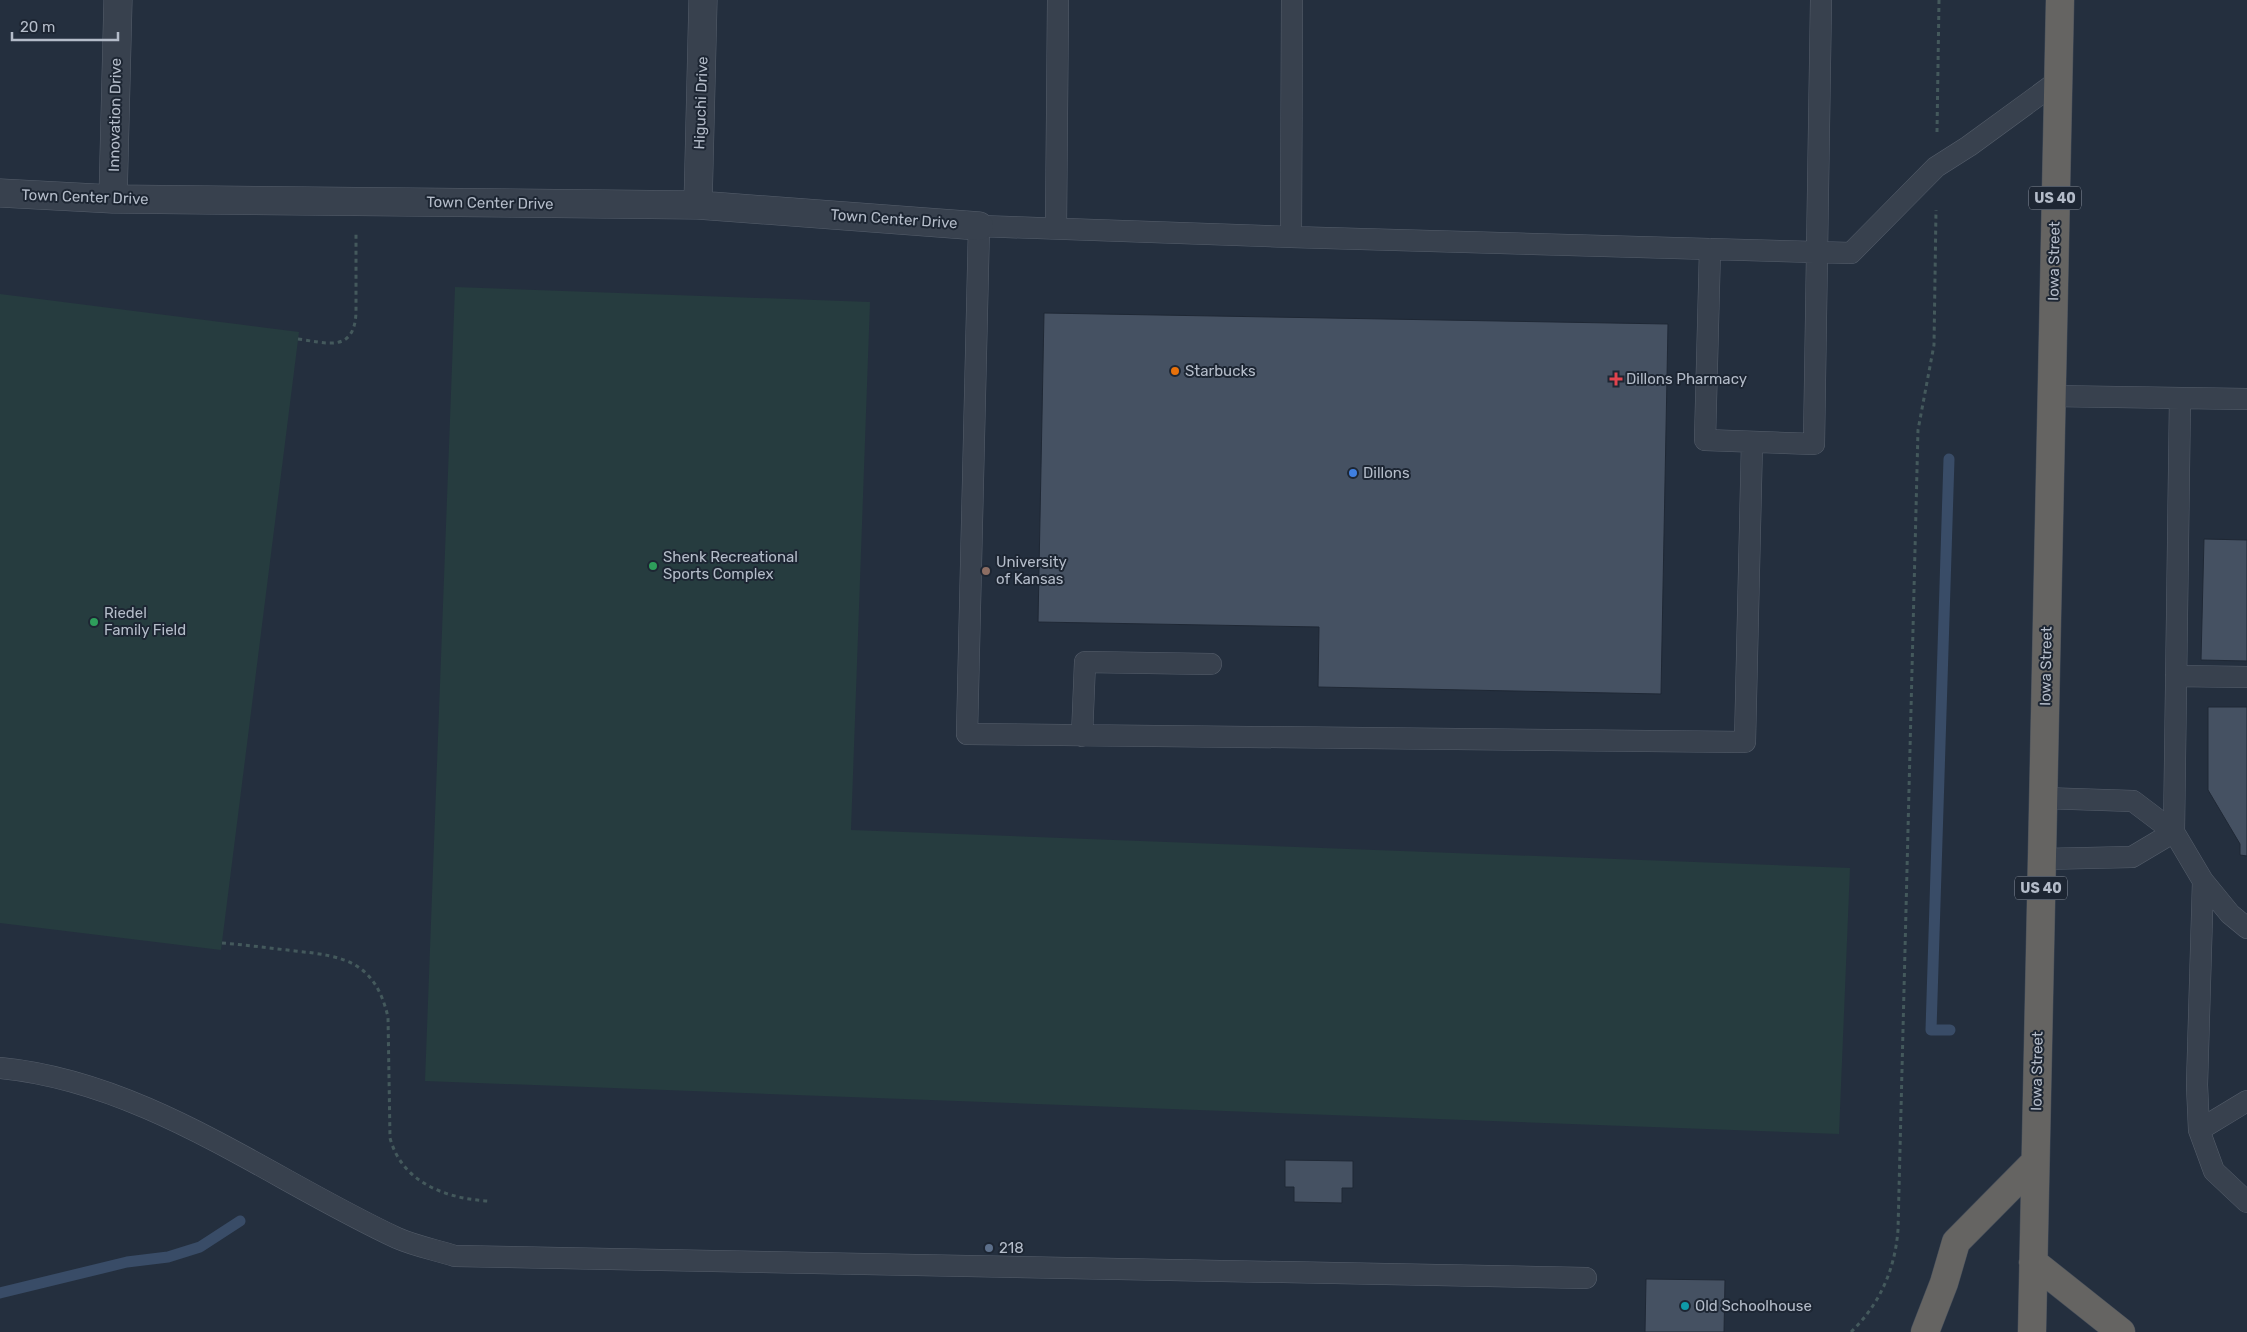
<svg xmlns="http://www.w3.org/2000/svg" width="2247" height="1332" font-family="Rubik,sans-serif">
<style>
.green{fill:#263c3f}
.lines{fill:none;stroke-linecap:round;stroke-linejoin:round}
.stream{stroke:#394c67;stroke-width:11}
.building{fill:#455162;stroke:#1f2835}
.service-casing{stroke:#565f6c;stroke-width:22}
.minor-casing{stroke:#565f6c;stroke-width:29}
.trunk-casing{stroke:#434c59;stroke-width:29}
.path{stroke:#44595c;stroke-width:3;stroke-dasharray:4 4;stroke-linecap:butt}
.service{stroke:#38414e;stroke-width:21}
.minor{stroke:#38414e;stroke-width:28}
.trunk{stroke:#656462;stroke-width:28}
.food-dot{fill:#e8710a;stroke:#1d2633;stroke-width:2}
.health-dot{fill:#e0444e;stroke:#1d2633;stroke-width:2}
.shop-dot{fill:#3f7fe0;stroke:#1d2633;stroke-width:2}
.leisure-dot{fill:#2e9e5b;stroke:#1d2633;stroke-width:2}
.education-dot{fill:#8d6e63;stroke:#1d2633;stroke-width:2}
.service-dot{fill:#5c6f8a;stroke:#1d2633;stroke-width:2}
.culture-dot{fill:#0f9aa8;stroke:#1d2633;stroke-width:2}
.labels{text-anchor:middle;dominant-baseline:central;stroke-width:4;stroke-linejoin:round;paint-order:stroke}
.shield{fill:#1d2633;stroke:#878f9c;stroke-width:1}
.shield-label{font-size:14px;font-weight:bold;fill:#b4bcc9}
.street-label{font-size:15px;fill:#b4bcc9;stroke:#1d2633}
.poi-label{font-size:15px;fill:#b4bcc9;stroke:#1d2633;text-anchor:start}
</style>
<rect width="100%" height="100%" fill="#242f3e"/>
<!-- green -->
<path class="green" d="M455,287L870,302L851,830L1850,868L1839,1134L425,1081Z
M0,294L299,332L221,950L0,923Z"/>
<g class="lines">
<!-- stream -->
<path class="stream" d="M1949,459L1931,1030H1950
M0,1293L127,1262L168,1257L200,1247L240,1221"/>
</g>
<!-- building -->
<path class="building" d="M1044,313L1668,324L1661,694L1318,687L1319,627L1038,622Z
M2204,539L2247,540V661L2201,660Z
M2208,707H2247V856L2240,855V844L2208,790Z
M1285,1160L1353,1161V1188H1342V1203L1294,1202V1187H1285Z
M1646,1279L1725,1280L1724,1332H1645Z"/>
<g class="lines">
<!-- service casing -->
<g class="service-casing">
<path id="service" d="M1056,228L1058,0
M1291,237L1292,0
M1710,249L1705,440L1814,444L1821,0
M2051,396L2247,399
M2180,398L2174,832L2203,881L2197,1085L2199,1130L2214,1171L2247,1202
M1752,442L1745,742L967,734L979,226L1291,237L1851,253L1936,167L1969,146L2058,81
M2176,676L2247,677
M1082,736L1085,662L1211,664
M2042,859L2132,857L2174,832L2133,801L2043,798
M2203,881L2230,914L2247,928
M0,1068C146,1082 268,1178 397,1238C415,1246 436,1250 455,1256L1586,1278
M2199,1130L2247,1101"/>
</g>
<!-- minor casing -->
<g class="minor-casing">
<path id="minor" d="M0,193L113,199L698,205L979,226
M113,199L118,0
M698,205L703,0"/>
</g>
<!-- trunk casing -->
<g class="trunk-casing">
<path id="trunk" d="M2033,1262L2121,1332
M1925,1332L1944,1283L1956,1242L2035,1162
M2032,1332L2060,0"/>
</g>
<!-- path -->
<path class="path" d="M1937,132L1939,0
M298,339C327,343 354,353 356,313V232
M222,943C246,945 270,948 295,951C345,956 375,962 388,1017L390,1138C402,1183 447,1199 489,1201
M1851,1332C1880,1304 1895,1269 1898,1230L1918,430L1934,345L1936,210"/>
<!-- service -->
<use href="#service" class="service"/>
<!-- minor -->
<use href="#minor" class="minor"/>
<!-- trunk -->
<use href="#trunk" class="trunk"/>
</g>
<!-- markers -->
<circle class="food-dot" cx="1175" cy="371" r="5"/>
<path class="health-dot" d="M1613.5 371.5h5v5h5v5h-5v5h-5v-5h-5v-5h5z"/>
<circle class="shop-dot" cx="1353" cy="473" r="5"/>
<g class="leisure-dot">
<circle cx="653" cy="566" r="5"/>
<circle cx="94" cy="622" r="5"/>
</g>
<circle class="education-dot" cx="986" cy="571" r="5"/>
<circle class="service-dot" cx="989" cy="1248" r="5"/>
<circle class="culture-dot" cx="1685" cy="1306" r="5"/>
<g class="labels">
<!-- shield labels -->
<g class="shield">
<rect x="2029" y="186.5" width="52" height="23" rx="4"/>
<rect x="2015" y="876.5" width="52" height="23" rx="4"/>
</g>
<g class="shield-label">
<text x="2055" y="198">US 40</text>
<text x="2041" y="888">US 40</text>
</g>
<!-- street labels -->
<g class="street-label">
<text transform="translate(701 103) rotate(-88)">Higuchi Drive</text>
<text transform="translate(115 115) rotate(-89)">Innovation Drive</text>
<text transform="translate(85 197) rotate(2)">Town Center Drive</text>
<text transform="translate(490 203) rotate(1)">Town Center Drive</text>
<text transform="translate(894 219) rotate(4)">Town Center Drive</text>
<text transform="translate(2054 261) rotate(-89)">Iowa Street</text>
<text transform="translate(2046 666) rotate(-89)">Iowa Street</text>
<text transform="translate(2037 1071) rotate(-89)">Iowa Street</text>
</g>
<!-- poi labels -->
<g class="poi-label">
<text x="1185" y="371">Starbucks</text>
<text x="1626" y="379">Dillons Pharmacy</text>
<text x="1363" y="473">Dillons</text>
<text x="663" y="557">Shenk Recreational<tspan x="663" dy="17">Sports Complex</tspan></text>
<text x="996" y="562">University<tspan x="996" dy="17">of Kansas</tspan></text>
<text x="104" y="613">Riedel<tspan x="104" dy="17">Family Field</tspan></text>
<text x="999" y="1248">218</text>
<text x="1695" y="1306">Old Schoolhouse</text>
</g>
</g>
<!-- scale -->
<path d="M12 32v8h106v-8" fill="none" stroke="#b4bcc9" stroke-width="2.5"/>
<text x="20" y="32" font-size="15" fill="#b4bcc9" stroke="#1d2633" stroke-width="4" paint-order="stroke">20 m</text>
</svg>
